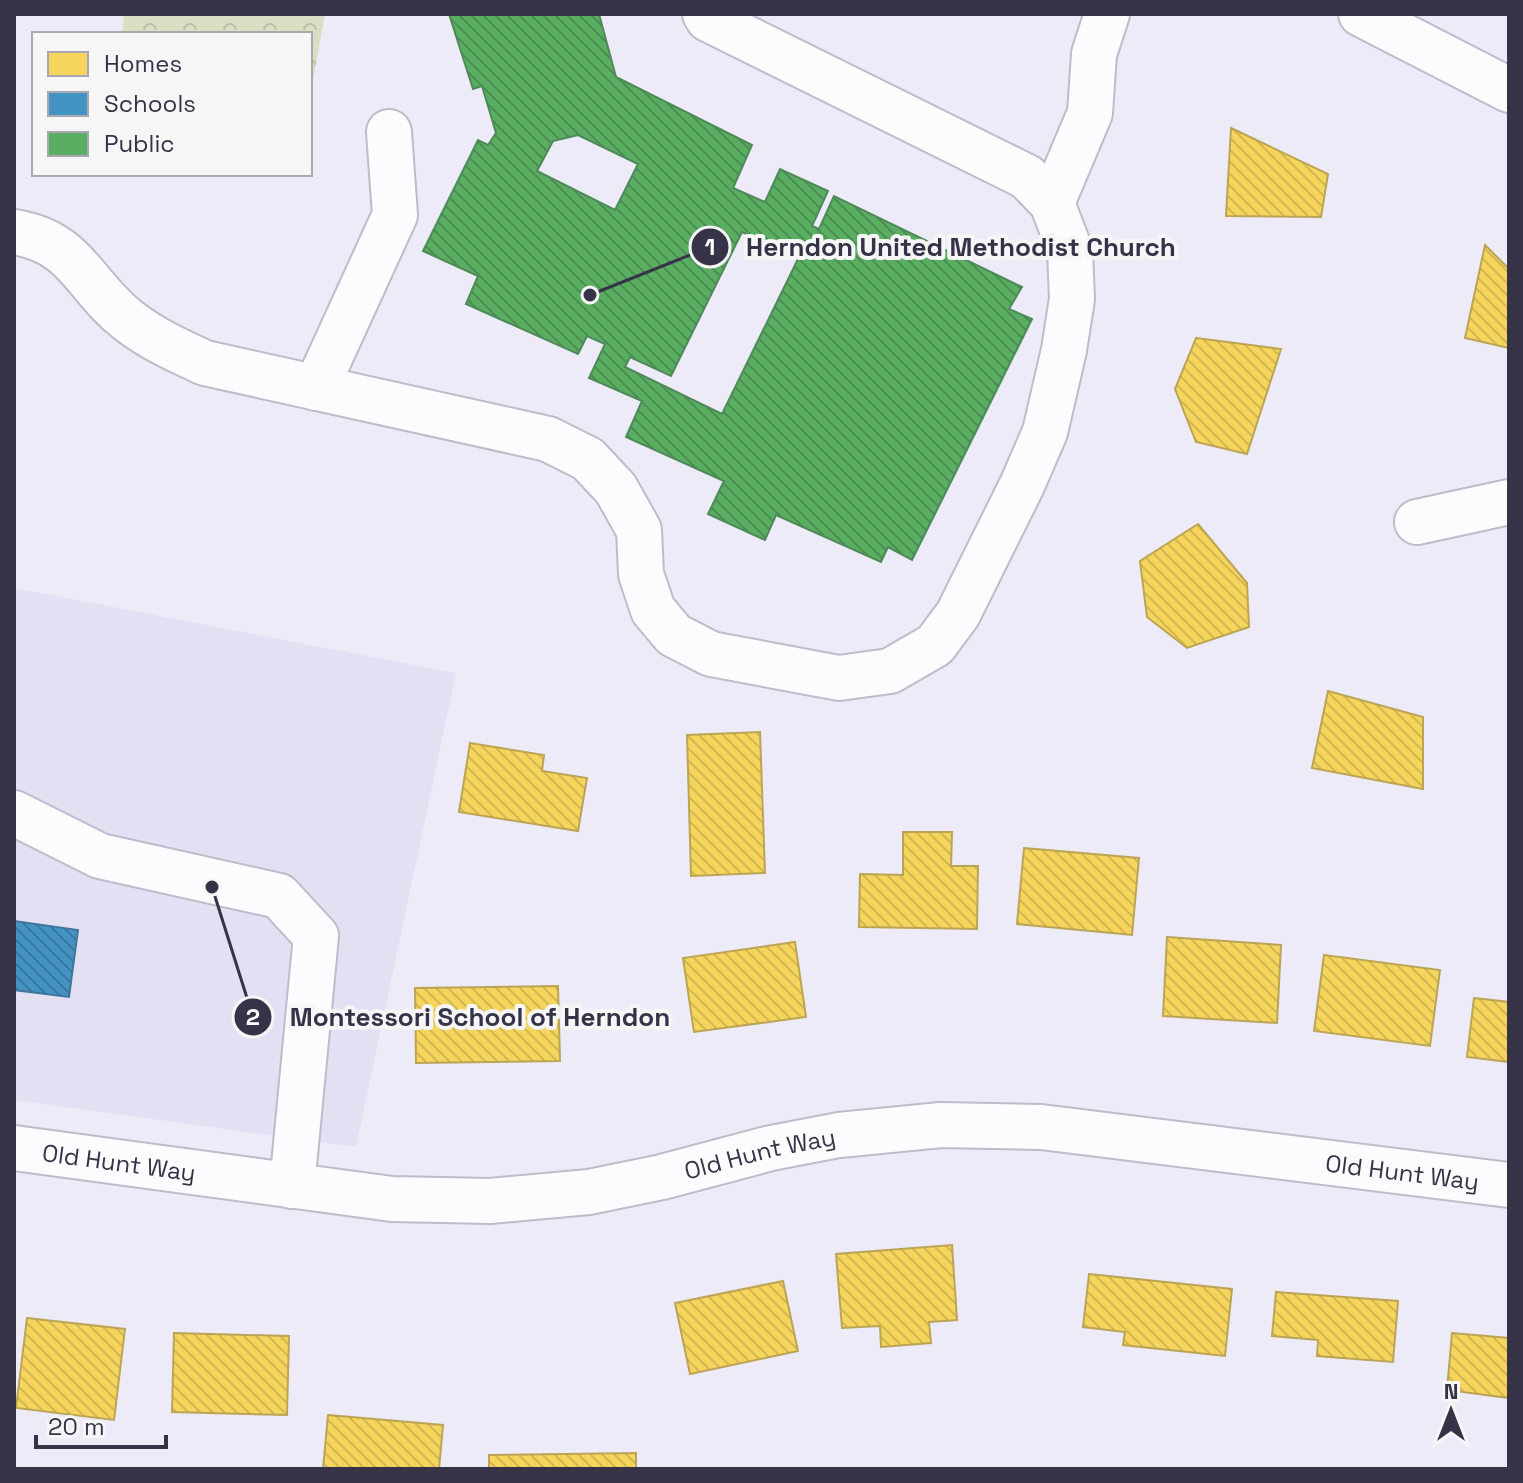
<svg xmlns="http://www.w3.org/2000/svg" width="1523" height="1483" font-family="'Space Grotesk',sans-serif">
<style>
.built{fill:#e3e0f4}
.park{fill:url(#park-crowns)}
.homes{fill:url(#homes-back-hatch);stroke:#bca456;stroke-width:2}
.schools{fill:url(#schools-back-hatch);stroke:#3f769e;stroke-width:2}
.public{fill:url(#public-back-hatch);stroke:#4f895a;stroke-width:2;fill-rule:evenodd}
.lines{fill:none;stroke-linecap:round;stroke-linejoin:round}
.minor-casing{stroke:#bebbcb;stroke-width:48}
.minor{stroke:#fcfcfe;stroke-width:44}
.labels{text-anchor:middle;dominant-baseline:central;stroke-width:8;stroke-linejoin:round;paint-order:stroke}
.street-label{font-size:24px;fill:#363248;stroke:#f6f6f6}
.leader{fill:none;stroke:#363248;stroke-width:3}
.callout-dot{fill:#363248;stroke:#f6f6f6;stroke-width:3}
.mark-label{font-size:24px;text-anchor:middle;font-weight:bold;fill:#fff}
.callout-label{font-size:26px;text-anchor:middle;font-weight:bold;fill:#363248;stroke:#f6f6f6;stroke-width:8;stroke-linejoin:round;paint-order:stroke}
</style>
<defs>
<pattern id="park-crowns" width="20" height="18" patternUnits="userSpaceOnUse" patternTransform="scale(2)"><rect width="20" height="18" fill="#dbdec3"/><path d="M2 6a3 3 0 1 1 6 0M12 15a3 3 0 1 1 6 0" fill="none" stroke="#bdbfa9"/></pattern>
<pattern id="homes-back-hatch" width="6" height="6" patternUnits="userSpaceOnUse" patternTransform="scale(2)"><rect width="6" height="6" fill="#f6d55c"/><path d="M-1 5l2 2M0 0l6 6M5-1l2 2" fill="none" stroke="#d4b752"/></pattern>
<pattern id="schools-back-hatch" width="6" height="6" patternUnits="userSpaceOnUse" patternTransform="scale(2)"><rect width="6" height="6" fill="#4393c3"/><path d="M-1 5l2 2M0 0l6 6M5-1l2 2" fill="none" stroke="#3979a0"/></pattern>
<pattern id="public-back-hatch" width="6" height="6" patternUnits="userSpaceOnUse" patternTransform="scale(2)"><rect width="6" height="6" fill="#5aae61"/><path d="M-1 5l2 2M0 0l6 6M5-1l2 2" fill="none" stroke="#4b8e52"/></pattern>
</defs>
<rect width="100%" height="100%" fill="#edebf8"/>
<!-- built -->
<path class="built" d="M14,588L456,673L356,1147L14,1100Z"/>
<!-- park -->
<path class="park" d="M124,14H325L310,97V34H122Z"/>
<!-- homes -->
<path class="homes" d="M1231,128L1328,174L1321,217L1226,216Z
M1485,245L1509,269V348L1465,338Z
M1196,338L1281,349L1247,454L1196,442L1175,389Z
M1198,524L1247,583L1249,627L1187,648L1147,617L1140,561Z
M1328,691L1423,717V789L1312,768Z
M760,732L765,873L691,876L687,735Z
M470,743L544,755L542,771L587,778L578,831L459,812Z
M903,832H952L951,866H978L977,929L859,927L860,874L903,875Z
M1024,848L1139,858L1132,935L1017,924Z
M1167,937L1281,945L1277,1023L1163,1016Z
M795,942L806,1017L694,1032L683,958Z
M1324,955L1440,970L1430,1046L1314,1031Z
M558,986L560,1061L416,1063L415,988Z
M1474,998L1509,1002V1062L1467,1057Z
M952,1245L957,1320L929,1322L931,1343L881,1347L880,1326L842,1328L836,1254Z
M1089,1274L1232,1289L1225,1356L1123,1345L1125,1332L1083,1327Z
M783,1281L798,1351L690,1374L675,1303Z
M1276,1292L1398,1301L1393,1362L1317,1356L1318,1340L1272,1336Z
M27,1318L125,1329L114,1420L16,1408Z
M174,1333L289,1336L287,1415L172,1412Z
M1452,1333L1509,1338V1398L1447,1390Z
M328,1415L443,1425L439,1469H323Z
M636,1453V1469H489V1455Z"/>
<!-- schools -->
<path class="schools" d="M14,921L78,930L69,997L14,990Z"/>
<!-- public -->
<path class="public" d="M449,14H599L616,77L752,145L733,188L765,202L780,169L828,191L812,226L819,229L834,196L1022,287L1009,309L1032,319L912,560L888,547L881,562L776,515L765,540L708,514L724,481L626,437L642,401L589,378L605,344L587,336L578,354L466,304L478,276L423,251L478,140L488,145L496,133L482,86L473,89ZM578,135L638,164L615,210L537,171L553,141ZM742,232L798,259L722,414L625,367L630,357L671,376Z"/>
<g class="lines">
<!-- minor casing -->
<g class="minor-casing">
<g id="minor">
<path d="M1361,14L1509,90"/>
<path d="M1052,203L1090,113L1094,54L1107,14"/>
<path d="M14,232C78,242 84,287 129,321C152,339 179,351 205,363L548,439L588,459L616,489L639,530L641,574L653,610L674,635L711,654L839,678L890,671L935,645L958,614L1022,485L1045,432L1064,350L1072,299L1070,250L1052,203L1027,177L708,19L705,14"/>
<path d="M316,388L395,215L389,132"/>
<path d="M1417,522L1509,502"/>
<path d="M14,813L100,856L279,896L316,936L292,1186"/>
<path id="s1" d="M14,1148L392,1199L490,1201L589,1192L662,1177L771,1148L839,1135L941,1125L1041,1127L1509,1185"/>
</g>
</g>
<!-- minor -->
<use href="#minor" class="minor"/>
</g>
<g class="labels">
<!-- street labels -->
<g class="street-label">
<text stroke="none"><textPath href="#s1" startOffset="754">Old Hunt Way</textPath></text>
<text stroke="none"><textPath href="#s1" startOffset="106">Old Hunt Way</textPath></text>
<text stroke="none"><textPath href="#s1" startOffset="1402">Old Hunt Way</textPath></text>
</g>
</g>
<!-- callouts -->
<path class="leader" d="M590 295L710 247M212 887L253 1017"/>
<g class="callout-dot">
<circle cx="590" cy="295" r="8"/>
<circle cx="212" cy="887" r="8"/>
<circle cx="710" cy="247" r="20"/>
<circle cx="253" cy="1017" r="20"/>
</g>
<g class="mark-label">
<text x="710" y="255">1</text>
<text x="253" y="1025">2</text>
</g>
<g class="callout-label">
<text x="961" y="256">Herndon United Methodist Church</text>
<text x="480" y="1026">Montessori School of Herndon</text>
</g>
<!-- border -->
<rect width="1523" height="1483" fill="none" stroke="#363248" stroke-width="32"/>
<!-- legend -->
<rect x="32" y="32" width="280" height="144" fill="#f6f6f6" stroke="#a9a8b0" stroke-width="2"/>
<rect x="48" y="52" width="40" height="24" fill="#f6d55c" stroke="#a9a8b0" stroke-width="2"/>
<text x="104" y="72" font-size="24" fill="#363248">Homes</text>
<rect x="48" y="92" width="40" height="24" fill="#4393c3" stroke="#a9a8b0" stroke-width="2"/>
<text x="104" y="112" font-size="24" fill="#363248">Schools</text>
<rect x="48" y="132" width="40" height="24" fill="#5aae61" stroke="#a9a8b0" stroke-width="2"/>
<text x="104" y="152" font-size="24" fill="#363248">Public</text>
<!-- north arrow -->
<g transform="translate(1451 1411)" stroke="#f6f6f6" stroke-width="6" paint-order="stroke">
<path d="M0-6L14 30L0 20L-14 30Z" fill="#363248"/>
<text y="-12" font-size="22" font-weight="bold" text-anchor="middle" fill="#363248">N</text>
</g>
<!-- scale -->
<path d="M36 1435v12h130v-12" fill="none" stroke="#363248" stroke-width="4"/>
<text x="48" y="1435" font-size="24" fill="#363248" stroke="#f6f6f6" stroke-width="6" paint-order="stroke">20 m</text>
</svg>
